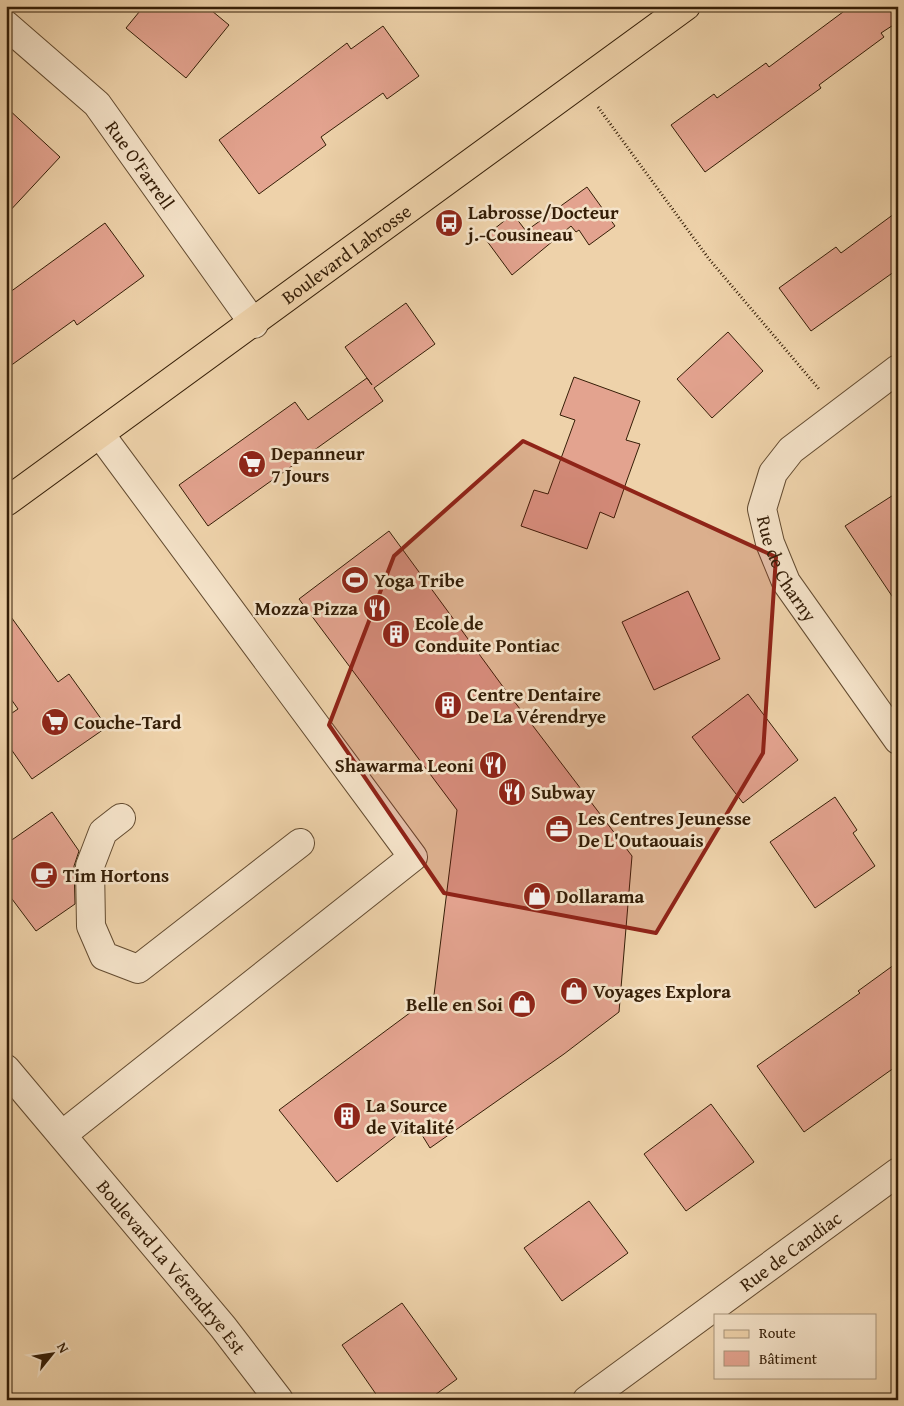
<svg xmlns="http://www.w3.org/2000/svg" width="904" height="1406" font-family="'Gentium Book Plus',serif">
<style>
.building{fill:#e3a38f;stroke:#351e07}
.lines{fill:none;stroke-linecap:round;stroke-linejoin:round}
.minor-casing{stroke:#634b30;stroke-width:30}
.major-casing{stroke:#351e07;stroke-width:30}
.path{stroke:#351e07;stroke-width:3;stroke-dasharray:1 2.5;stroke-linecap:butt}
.minor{stroke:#f4e2c8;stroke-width:28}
.major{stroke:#eed2aa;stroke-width:28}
.marked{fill:#8f2418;fill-opacity:0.2;stroke:#8f2418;stroke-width:4;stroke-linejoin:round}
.labels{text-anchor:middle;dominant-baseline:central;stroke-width:5;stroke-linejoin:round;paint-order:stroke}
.street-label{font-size:19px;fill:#351e07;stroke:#f4e2c8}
.poi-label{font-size:19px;font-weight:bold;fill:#351e07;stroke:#f4e2c8;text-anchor:start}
</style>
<rect width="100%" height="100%" fill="#eed2aa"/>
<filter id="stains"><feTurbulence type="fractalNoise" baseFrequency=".004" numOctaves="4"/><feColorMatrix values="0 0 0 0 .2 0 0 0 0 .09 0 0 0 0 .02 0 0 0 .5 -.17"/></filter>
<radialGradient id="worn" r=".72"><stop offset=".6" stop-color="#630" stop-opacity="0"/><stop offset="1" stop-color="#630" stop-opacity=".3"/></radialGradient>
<!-- building -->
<path class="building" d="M144,6H206L229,25L186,78L126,28Z
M851,6H898V22L881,33L884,37L819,85L821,88L705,172L671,125L714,94L717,98L766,63L769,67Z
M383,26L419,76L387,99L383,93L321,137L326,145L259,194L219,140L347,43L351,49Z
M6,107L60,157L6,215Z
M587,187L615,226L589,245L579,230L576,232L571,226L512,275L484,237L513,214L526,231Z
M898,211V269L811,331L779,288L836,247L841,253Z
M105,223L144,276L77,325L74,320L6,369V295Z
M406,303L435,344L374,388L383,401L208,526L179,485L295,402L308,420L367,378L372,385L345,347Z
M728,332L763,371L712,418L677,379Z
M574,377L640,401L626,440L640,444L627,480L614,518L600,512L587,549L521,526L534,490L548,494L575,420L560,415Z
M898,492V605L845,526Z
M389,531L501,684L632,856L619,1012L564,1054L430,1148L414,1122L337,1182L279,1110L434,995L457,810L299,599Z
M688,591L720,659L654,690L622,622Z
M6,610L58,682L69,674L107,727L32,779L6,742V717L18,709L6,692Z
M748,694L798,760L743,803L692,737Z
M835,797L857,830L853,833L875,866L815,908L770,842Z
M52,812L79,851L74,866L75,904L36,931L6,891V844Z
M898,962V1065L804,1132L757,1066L860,993L858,991Z
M711,1104L754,1162L686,1211L644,1154Z
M589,1201L628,1253L562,1301L524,1248Z
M402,1303L457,1379L428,1400H380L342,1345Z"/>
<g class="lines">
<!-- minor casing -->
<g class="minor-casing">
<g id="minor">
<path id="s1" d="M6,25L97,104L254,324"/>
<path id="s2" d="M898,369L791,450L773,473L762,509L770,543L786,582L898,740"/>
<path d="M121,818L103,832L90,866L91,926L104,956L138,969L300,843"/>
<path id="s3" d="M6,1069L223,1327L279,1400"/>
<path d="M62,1135L413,857L100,434"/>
<path id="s4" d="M587,1400L898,1172"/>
</g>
</g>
<!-- major casing -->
<g class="major-casing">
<g id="major">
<path id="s5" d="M6,502L686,6"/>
</g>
</g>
<!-- path -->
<path class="path" d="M598,107L709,259L819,389"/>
<!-- minor -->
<use href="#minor" class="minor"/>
<!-- major -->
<use href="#major" class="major"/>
</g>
<!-- marked area -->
<path class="marked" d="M523,441L776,557L763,753L656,933L444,893L329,725L394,556Z"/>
<!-- icons -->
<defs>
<g id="bus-disc" transform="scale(1.4375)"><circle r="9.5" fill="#8f2418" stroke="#f4e2c8"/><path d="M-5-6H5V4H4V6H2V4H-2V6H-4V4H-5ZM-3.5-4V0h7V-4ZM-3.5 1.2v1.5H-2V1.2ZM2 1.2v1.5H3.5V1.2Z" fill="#fff"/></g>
<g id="supermarket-disc" transform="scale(1.4375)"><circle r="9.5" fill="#8f2418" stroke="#f4e2c8"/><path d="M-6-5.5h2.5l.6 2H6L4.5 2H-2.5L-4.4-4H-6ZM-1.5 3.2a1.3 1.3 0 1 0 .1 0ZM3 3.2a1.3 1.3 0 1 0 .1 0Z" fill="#fff"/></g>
<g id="stadium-disc" transform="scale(1.4375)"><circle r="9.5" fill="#8f2418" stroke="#f4e2c8"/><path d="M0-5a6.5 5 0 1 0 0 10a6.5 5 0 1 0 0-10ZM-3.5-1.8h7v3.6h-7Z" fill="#fff"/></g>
<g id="restaurant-disc" transform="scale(1.4375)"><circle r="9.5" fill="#8f2418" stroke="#f4e2c8"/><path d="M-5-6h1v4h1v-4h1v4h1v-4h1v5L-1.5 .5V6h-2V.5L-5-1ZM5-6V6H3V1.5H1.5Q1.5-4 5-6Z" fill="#fff"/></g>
<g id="building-disc" transform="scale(1.4375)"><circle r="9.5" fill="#8f2418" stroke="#f4e2c8"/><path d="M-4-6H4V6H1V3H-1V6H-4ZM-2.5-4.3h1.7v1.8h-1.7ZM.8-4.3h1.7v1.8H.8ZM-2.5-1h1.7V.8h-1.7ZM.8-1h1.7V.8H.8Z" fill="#fff"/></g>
<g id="office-disc" transform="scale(1.4375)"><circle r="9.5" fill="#8f2418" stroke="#f4e2c8"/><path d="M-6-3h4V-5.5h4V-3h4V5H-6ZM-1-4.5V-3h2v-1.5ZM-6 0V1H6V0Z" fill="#fff"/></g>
<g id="cafe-disc" transform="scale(1.4375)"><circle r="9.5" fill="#8f2418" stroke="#f4e2c8"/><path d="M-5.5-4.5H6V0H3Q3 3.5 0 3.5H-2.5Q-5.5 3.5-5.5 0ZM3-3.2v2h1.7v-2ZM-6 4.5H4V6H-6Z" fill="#fff"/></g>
<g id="shop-disc" transform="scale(1.4375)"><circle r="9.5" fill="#8f2418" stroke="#f4e2c8"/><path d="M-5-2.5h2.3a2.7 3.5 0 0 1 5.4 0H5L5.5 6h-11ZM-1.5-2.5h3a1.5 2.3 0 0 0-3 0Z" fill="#fff"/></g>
</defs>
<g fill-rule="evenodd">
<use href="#bus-disc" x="449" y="223"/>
<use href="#supermarket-disc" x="252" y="464"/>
<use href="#stadium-disc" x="355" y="580"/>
<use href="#restaurant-disc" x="377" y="608"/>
<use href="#building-disc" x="396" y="634"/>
<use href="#building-disc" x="448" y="705"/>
<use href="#supermarket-disc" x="55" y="722"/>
<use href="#restaurant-disc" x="493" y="765"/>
<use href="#restaurant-disc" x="512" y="792"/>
<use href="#office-disc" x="559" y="829"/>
<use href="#cafe-disc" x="44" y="875"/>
<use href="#shop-disc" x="537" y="896"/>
<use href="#shop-disc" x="574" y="991"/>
<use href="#shop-disc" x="522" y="1004"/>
<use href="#building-disc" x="347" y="1116"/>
</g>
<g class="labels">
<!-- street labels -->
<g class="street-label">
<text stroke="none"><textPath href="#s1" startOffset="195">Rue O'Farrell</textPath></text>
<text stroke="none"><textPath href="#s5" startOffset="421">Boulevard Labrosse</textPath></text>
<text stroke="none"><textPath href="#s2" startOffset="266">Rue de Charny</textPath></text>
<text stroke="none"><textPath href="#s4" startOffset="252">Rue de Candiac</textPath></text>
<text stroke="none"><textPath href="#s3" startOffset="258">Boulevard La Vérendrye Est</textPath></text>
</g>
<!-- poi labels -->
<g class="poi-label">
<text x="468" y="212">Labrosse/Docteur<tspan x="468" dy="22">j.-Cousineau</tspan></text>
<text x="271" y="453">Depanneur<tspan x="271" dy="22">7 Jours</tspan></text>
<text x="374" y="580">Yoga Tribe</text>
<text x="358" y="608" text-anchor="end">Mozza Pizza</text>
<text x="415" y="623">Ecole de<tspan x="415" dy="22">Conduite Pontiac</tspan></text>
<text x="467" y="694">Centre Dentaire<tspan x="467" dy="22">De La Vérendrye</tspan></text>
<text x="74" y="722">Couche-Tard</text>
<text x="474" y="765" text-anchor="end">Shawarma Leoni</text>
<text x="531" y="792">Subway</text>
<text x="578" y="818">Les Centres Jeunesse<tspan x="578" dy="22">De L'Outaouais</tspan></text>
<text x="63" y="875">Tim Hortons</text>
<text x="556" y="896">Dollarama</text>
<text x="593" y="991">Voyages Explora</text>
<text x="503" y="1004" text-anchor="end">Belle en Soi</text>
<text x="366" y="1105">La Source<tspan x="366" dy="22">de Vitalité</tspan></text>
</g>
</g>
<!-- margin -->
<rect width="904" height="1406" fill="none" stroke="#eed2aa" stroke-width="25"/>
<rect x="8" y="8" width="889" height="1391" fill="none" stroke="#351e07" stroke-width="2.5"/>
<rect x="12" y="12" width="879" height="1381" fill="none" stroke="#351e07"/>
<!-- legend -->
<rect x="714" y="1314" width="162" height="65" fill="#f4e2c8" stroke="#a8947b"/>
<rect x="724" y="1330" width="25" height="8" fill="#eed2aa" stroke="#a8947b"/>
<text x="759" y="1338" font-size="15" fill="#351e07">Route</text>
<rect x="724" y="1351" width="25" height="15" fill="#e3a38f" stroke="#a8947b"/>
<text x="759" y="1364" font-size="15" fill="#351e07">Bâtiment</text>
<!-- north arrow -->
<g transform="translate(52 1354) rotate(60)" stroke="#f4e2c8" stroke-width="4" paint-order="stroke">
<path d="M0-4L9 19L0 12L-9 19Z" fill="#351e07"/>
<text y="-8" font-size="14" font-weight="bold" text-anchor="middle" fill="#351e07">N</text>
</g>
<rect width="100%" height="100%" filter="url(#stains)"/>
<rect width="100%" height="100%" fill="url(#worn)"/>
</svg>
